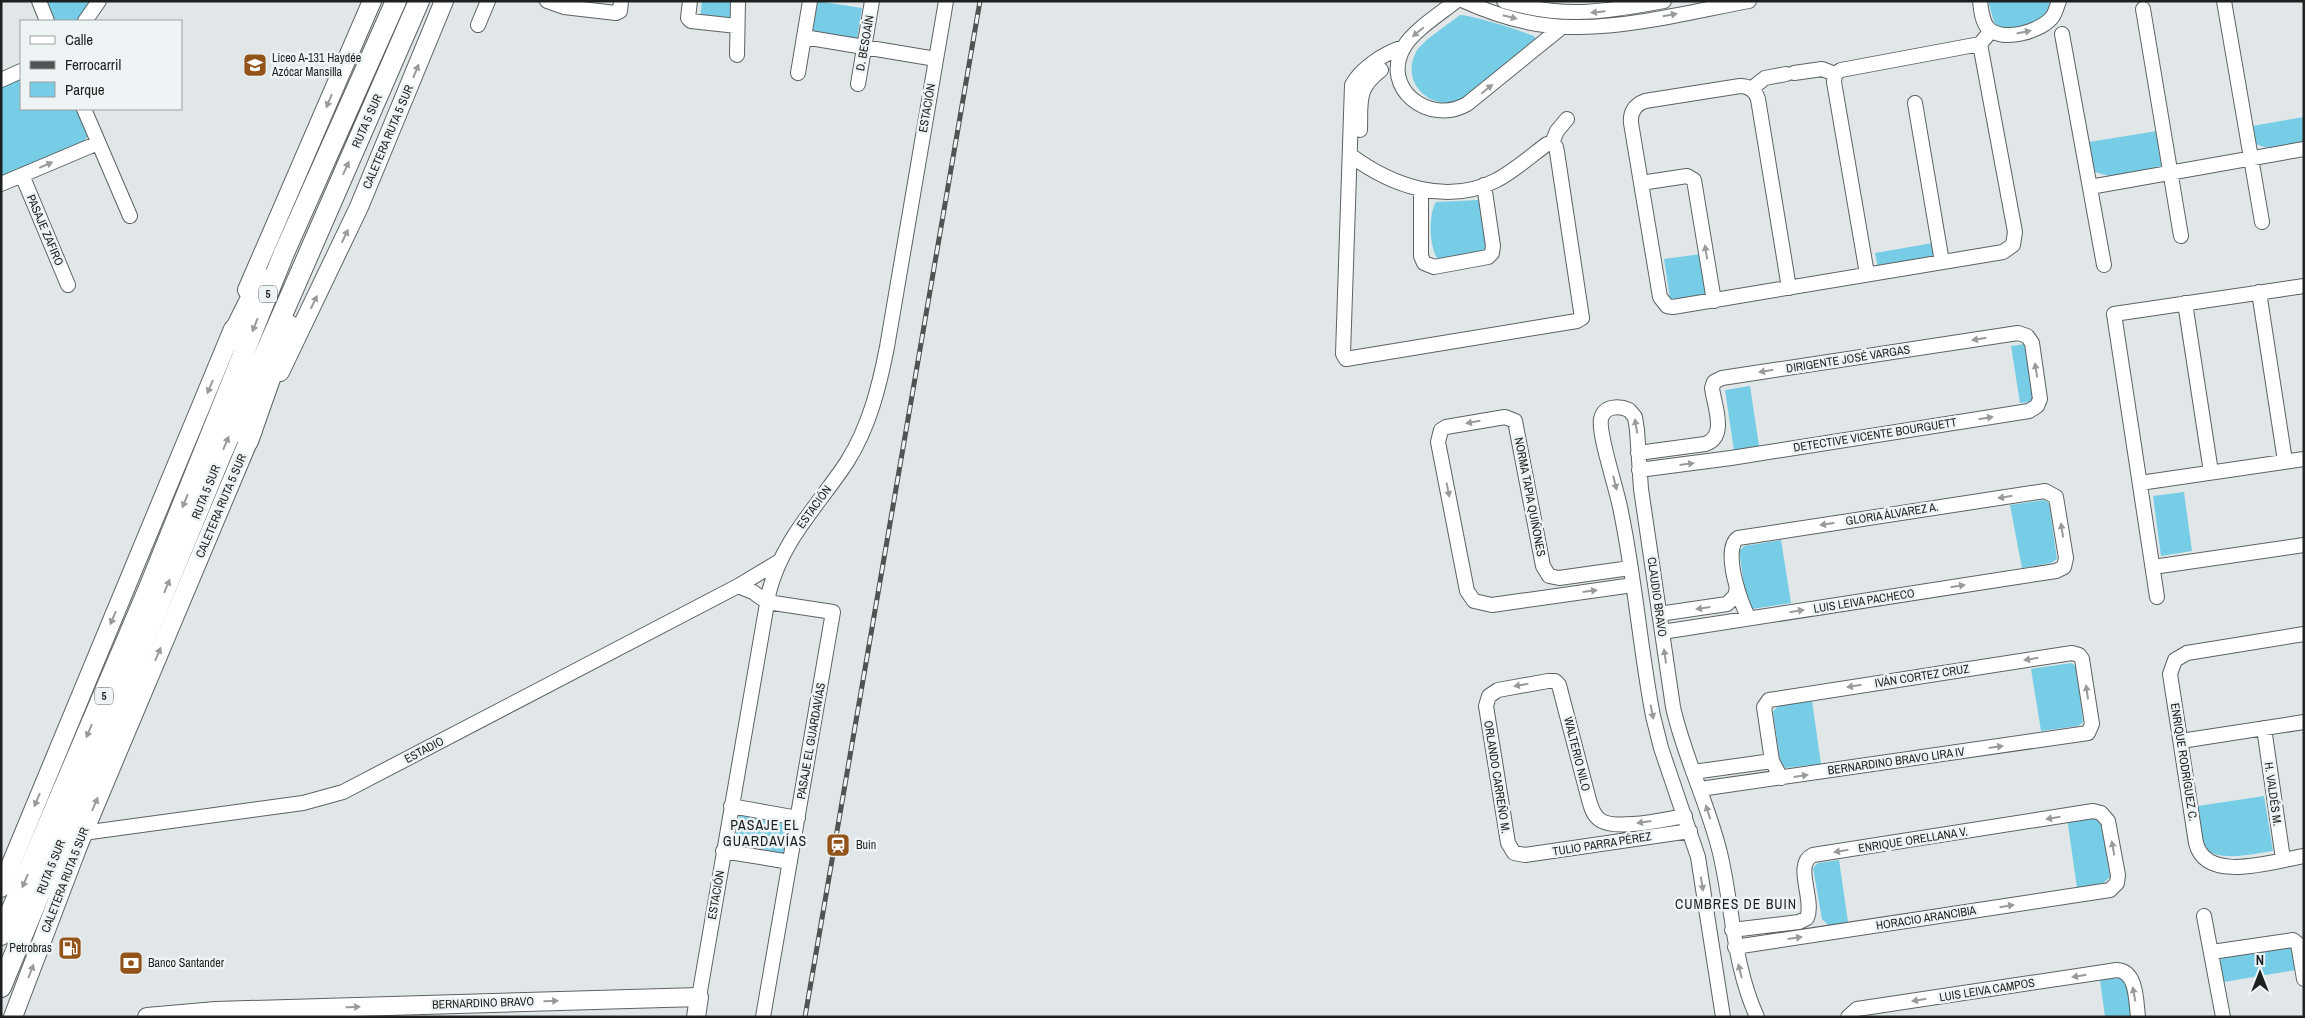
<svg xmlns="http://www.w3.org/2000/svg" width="2305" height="1018" font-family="'Archivo Narrow',sans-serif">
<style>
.green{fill:#76cde5}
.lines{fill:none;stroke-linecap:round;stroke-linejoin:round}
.minor-casing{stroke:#5c6264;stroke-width:16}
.major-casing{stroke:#5c6264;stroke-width:20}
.highway-casing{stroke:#5c6264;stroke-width:22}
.minor{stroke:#fff;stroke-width:14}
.major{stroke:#fff;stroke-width:18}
.highway{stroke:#fff;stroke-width:20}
.rail-casing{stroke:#4f5353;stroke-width:5}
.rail{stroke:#eef4f6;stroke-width:3;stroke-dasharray:9;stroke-linecap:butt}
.oneway{fill:#999b9b}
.labels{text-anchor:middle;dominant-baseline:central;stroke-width:5;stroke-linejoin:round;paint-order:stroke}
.shield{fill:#eef4f6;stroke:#5c6060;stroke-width:1}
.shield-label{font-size:11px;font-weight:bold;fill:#1d2020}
.street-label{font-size:12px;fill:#1d2020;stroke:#eef4f6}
.poi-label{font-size:12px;fill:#1d2020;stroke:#eef4f6;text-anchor:start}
.neighbourhood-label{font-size:14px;letter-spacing:1px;fill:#1d2020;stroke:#eef4f6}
</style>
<rect width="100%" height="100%" fill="#e1e7e9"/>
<!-- green -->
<path class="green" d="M47,1H91L76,21H55Z
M702,1H733L731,20L700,18Z
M817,1L862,8L857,39L812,32Z
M1988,1H2051C2046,23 2019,31 1998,27L1994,22Z
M1460,15C1470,15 1528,32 1535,37L1536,41L1466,99C1434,114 1399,85 1416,52C1422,41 1449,24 1460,15Z
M21,76V109H78L89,134L82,144L1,177V85Z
M2304,117V142C2288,145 2270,153 2255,143L2252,126Z
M2157,131L2163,162L2161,167L2109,176L2095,172L2089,142Z
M1478,200L1484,205L1490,249L1485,254L1439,261C1429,249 1428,215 1436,202Z
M1933,243L1935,257L1878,268L1875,253Z
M1701,254L1708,297L1677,302L1670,298L1664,259Z
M2025,344L2035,401L2020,403L2011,346Z
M1750,386L1759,446L1734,451L1725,390Z
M2184,492L2192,551L2161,556L2153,496Z
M2044,500L2049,503L2057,559L2051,563L2022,568L2010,505Z
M1781,540L1791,603L1752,609L1747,604L1739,551L1744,546Z
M2071,663L2076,666L2083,722L2078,726L2041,731L2031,669Z
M1812,701L1821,764L1785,768L1780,762L1773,711L1780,705Z
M2264,796L2273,851C2256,853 2208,866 2202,841C2199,830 2199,817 2198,806Z
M740,813L789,822L783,854L734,842Z
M2096,816L2103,825L2110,877L2102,884L2077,888L2067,818Z
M1839,860L1848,922L1828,925L1822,919L1813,868L1818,863Z
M2291,945L2296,970L2224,982L2218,968L2222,956Z
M2120,978L2127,984L2133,1017H2105L2100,980Z"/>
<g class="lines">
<!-- minor casing -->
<g class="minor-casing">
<path id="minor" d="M39,1L47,21
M547,1L564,7L616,13L620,11L621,1
M690,1L688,18L691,21L737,26
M1456,1C1441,13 1413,31 1404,47C1380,88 1429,126 1467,104L1562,27
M1464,1C1499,17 1540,28 1579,27C1633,27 1695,11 1749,1
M1504,1C1563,19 1605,12 1664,1
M1980,1C1981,10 1982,20 1987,27C2001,44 2043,31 2053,16C2056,11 2057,6 2059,1
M2224,1L2262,222
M2143,9L2181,236
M85,21L99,1
M478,25L488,1
M2062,34L2104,265
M804,37L936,59
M1404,47C1386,52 1361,68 1352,85L1343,354L1346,359L1577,321L1582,318L1557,152L1556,147L1552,143
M737,55L738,1
M798,73L810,1
M1794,73L1822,69L1835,74
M1,80L21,71
M858,84L872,1
M1751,89L1765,78L1786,74
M1915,103L1942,262
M84,109L130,216
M1360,130C1361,102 1356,89 1381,70
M1552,143L1557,131L1567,119
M1350,155C1392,186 1447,206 1497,180C1515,170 1531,156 1547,144L1552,143
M22,175L68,285
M1641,183L1687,176L1694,180L1714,301
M1,184L98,143
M2090,187L2304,149
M1421,190V256L1424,263L1434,267L1488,257L1492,253L1493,246L1484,185
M1867,274L1834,82L1835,74L1841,70L1980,44L1991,31
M1789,288L1758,99C1755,90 1749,86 1740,86L1645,101C1634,105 1630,113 1631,123L1660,297L1667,306L1673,307L2003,252L2013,245L2015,232L1980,44
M2259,292L2285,461
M2185,303L2211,472
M1638,453L1705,444C1728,437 1714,405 1712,388L1714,382L1722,378L2018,333L2027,336L2032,343L2040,399L2037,406L2029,411L1731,458L1639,470
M2140,483L2304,459
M2153,567L2304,545
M1630,568L1559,578L1549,576L1543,566L1515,421L1505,417L1446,427L1441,430L1438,442L1467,591L1474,601L1492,605L1633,585
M738,586L753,592L767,602L833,612L763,1017
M2157,597L2114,314L2304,286
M1659,614L1727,604L1735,596L1737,587
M1662,632L2056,571L2064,567L2066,558L2056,497L2045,491L1738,538C1722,549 1740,603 1749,618
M2304,634L2187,653L2175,660L2170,674L2196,843C2206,884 2274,861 2304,856
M2264,728L2283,859
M2181,741L2304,722
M1693,772L1772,761
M1700,789L2088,733L2092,724L2082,659L2079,655L2072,653L1769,700L1764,707L1772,761L1781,778
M731,806L798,818
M1685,816C1666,819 1616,831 1600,820C1593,815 1591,807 1589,800L1559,685L1555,681H1548L1498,690L1489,696L1486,706L1508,843L1514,853L1525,855L1690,831
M83,833L303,803L343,792L738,586L778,562
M723,851L790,862
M2204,916L2223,1017
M1732,930L1799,922L1807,918
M1735,947L2110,890L2117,883L2118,875L2108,821L2101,813L2093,811L1813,855C1793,864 1815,900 1807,918
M2212,952L2293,940L2298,944L2304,979
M699,997L769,592C782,540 818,506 847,462C869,427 879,388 887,347L946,1
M1723,1017L1698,857L1661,748L1653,716C1640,648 1635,579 1621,512C1618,492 1598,435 1601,419C1604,405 1620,406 1629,410L1635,417L1637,430L1641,489L1673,707C1684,757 1708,803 1720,853C1733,908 1733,964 1757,1017
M1848,1017L1857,1009L2117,970C2137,971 2136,1001 2138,1017"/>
</g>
<!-- major casing -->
<g class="major-casing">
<path id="major" d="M247,290L372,1
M280,372L359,207L444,1
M1,888L233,329
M13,1017L78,846L253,430
M147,1017L216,1011L699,997L696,1017"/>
</g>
<!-- highway casing -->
<g class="highway-casing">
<path id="highway" d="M229,342L261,278
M248,441L289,325
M1,935L149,588L284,253L396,1
M1,987L221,455L419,1"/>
</g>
<!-- minor -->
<use href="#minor" class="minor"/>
<!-- major -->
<use href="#major" class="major"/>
<!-- highway -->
<use href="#highway" class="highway"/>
<!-- rail casing -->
<g class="rail-casing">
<path id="rail" d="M805,1017L980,1"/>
</g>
<!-- rail -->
<use href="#rail" class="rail"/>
</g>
<!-- one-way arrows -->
<defs><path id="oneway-solid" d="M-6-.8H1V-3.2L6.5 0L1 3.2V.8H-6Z" transform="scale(1.25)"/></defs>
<g class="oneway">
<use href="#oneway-solid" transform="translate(1598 12) rotate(174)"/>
<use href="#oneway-solid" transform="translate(1670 15) rotate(-10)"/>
<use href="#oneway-solid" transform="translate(1510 17) rotate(14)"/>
<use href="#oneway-solid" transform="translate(1418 32) rotate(140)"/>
<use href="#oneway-solid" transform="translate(2024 32) rotate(-11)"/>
<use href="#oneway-solid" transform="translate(416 71) rotate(-68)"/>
<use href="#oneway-solid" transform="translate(1487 89) rotate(-39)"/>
<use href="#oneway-solid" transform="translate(329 101) rotate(113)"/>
<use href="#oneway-solid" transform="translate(46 165) rotate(-23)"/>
<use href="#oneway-solid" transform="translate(346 168) rotate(-66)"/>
<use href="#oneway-solid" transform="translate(345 236) rotate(-64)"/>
<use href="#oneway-solid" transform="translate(1706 252) rotate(-99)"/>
<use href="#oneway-solid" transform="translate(314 302) rotate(-65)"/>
<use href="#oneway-solid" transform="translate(255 325) rotate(112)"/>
<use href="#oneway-solid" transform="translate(1979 339) rotate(171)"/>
<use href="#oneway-solid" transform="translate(2036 370) rotate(-99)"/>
<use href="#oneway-solid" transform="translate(1766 371) rotate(171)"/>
<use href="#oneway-solid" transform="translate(210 387) rotate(113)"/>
<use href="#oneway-solid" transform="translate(1986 418) rotate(-9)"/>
<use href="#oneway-solid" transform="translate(1473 422) rotate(170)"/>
<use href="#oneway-solid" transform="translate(1636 426) rotate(-100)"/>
<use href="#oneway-solid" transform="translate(226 443) rotate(-67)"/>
<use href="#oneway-solid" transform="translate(1687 464) rotate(-7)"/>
<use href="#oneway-solid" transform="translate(1615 483) rotate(76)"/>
<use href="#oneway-solid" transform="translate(1448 490) rotate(79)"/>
<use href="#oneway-solid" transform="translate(2005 497) rotate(171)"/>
<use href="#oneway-solid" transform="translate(185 501) rotate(112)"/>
<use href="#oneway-solid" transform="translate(1827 524) rotate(171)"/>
<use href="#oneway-solid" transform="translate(2062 530) rotate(-99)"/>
<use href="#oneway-solid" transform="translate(167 586) rotate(-67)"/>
<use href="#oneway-solid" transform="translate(1958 586) rotate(-9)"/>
<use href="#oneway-solid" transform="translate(1590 591) rotate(-7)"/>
<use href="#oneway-solid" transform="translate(1703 608) rotate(172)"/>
<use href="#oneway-solid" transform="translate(1797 611) rotate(-9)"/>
<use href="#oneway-solid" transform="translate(113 618) rotate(113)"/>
<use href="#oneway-solid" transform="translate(158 654) rotate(-67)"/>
<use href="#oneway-solid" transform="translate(1665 656) rotate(-98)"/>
<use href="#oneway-solid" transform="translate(2031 659) rotate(171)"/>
<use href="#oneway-solid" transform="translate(1521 685) rotate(170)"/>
<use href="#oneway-solid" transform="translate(1854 686) rotate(171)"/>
<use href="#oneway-solid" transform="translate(2087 692) rotate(-98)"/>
<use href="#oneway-solid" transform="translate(1652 712) rotate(79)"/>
<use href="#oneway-solid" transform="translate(89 731) rotate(113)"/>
<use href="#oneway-solid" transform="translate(1996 747) rotate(-8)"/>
<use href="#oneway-solid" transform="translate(1801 776) rotate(-8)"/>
<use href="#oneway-solid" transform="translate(37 800) rotate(113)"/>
<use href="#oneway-solid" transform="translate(95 804) rotate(-67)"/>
<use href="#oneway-solid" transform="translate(1708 812) rotate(-108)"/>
<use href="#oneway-solid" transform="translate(2053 818) rotate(171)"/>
<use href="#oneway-solid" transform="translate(1644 822) rotate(172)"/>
<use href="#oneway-solid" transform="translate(2113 848) rotate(-100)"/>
<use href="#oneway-solid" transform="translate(1841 851) rotate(171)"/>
<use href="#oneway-solid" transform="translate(25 881) rotate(113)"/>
<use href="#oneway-solid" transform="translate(1702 884) rotate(81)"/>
<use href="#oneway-solid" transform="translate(2007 906) rotate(-9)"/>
<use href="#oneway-solid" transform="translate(1795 938) rotate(-8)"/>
<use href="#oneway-solid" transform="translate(31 971) rotate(-69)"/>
<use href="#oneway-solid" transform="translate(1740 971) rotate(-104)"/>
<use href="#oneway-solid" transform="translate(2079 976) rotate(171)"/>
<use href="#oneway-solid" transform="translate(2134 994) rotate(-100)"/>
<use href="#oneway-solid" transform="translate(1919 1000) rotate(171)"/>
<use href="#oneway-solid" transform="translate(551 1001) rotate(-2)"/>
<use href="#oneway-solid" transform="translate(353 1007) rotate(-2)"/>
</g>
<!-- icons -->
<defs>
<g id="school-square" transform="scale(1.25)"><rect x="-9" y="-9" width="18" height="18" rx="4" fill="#92541a" stroke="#eef4f6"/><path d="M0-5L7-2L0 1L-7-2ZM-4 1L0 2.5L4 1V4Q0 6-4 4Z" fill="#fff"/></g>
<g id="station-square" transform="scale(1.25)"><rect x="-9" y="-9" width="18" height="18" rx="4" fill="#92541a" stroke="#eef4f6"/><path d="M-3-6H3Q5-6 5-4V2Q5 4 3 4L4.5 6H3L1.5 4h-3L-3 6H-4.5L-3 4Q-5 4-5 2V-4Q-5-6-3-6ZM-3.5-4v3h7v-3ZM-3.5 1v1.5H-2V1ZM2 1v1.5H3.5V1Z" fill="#fff"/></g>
<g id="fuel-square" transform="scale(1.25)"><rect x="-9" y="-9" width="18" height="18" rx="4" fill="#92541a" stroke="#eef4f6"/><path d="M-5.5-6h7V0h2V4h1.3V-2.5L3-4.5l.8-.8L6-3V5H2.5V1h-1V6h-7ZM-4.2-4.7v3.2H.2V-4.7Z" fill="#fff"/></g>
<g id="bank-square" transform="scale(1.25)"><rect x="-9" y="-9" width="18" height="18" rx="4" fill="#92541a" stroke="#eef4f6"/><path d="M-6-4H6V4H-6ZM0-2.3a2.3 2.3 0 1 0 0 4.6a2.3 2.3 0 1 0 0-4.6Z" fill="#fff"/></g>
</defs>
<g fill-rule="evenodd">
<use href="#school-square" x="255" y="65"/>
<use href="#station-square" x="838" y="845"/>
<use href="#fuel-square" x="70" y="948"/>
<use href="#bank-square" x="131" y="963"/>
</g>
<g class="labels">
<!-- shield labels -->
<g class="shield">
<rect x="259" y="285.5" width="18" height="17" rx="4"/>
<rect x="95" y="687.5" width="18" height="17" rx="4"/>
</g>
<g class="shield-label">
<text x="268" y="294">5</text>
<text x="104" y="696">5</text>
</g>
<!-- street labels -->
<g class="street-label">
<text transform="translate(865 43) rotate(-80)">D. BESOAÍN</text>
<text transform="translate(927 108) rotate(-80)">ESTACIÓN</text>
<text transform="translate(367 121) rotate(-66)">RUTA 5 SUR</text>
<text transform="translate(388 137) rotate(-67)">CALETERA RUTA 5 SUR</text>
<text transform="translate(45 230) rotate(67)">PASAJE ZAFIRO</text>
<text transform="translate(1848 359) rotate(-9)">DIRIGENTE JOSÉ VARGAS</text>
<text transform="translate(1875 435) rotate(-9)">DETECTIVE VICENTE BOURGUETT</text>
<text transform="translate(206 492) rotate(-68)">RUTA 5 SUR</text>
<text transform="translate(1530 497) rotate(79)">NORMA TAPIA QUIÑONES</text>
<text transform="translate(221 506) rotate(-67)">CALETERA RUTA 5 SUR</text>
<text transform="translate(814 507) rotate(-54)">ESTACIÓN</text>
<text transform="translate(1892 514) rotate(-9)">GLORIA ÁLVAREZ A.</text>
<text transform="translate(1657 597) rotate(82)">CLAUDIO BRAVO</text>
<text transform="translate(1864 601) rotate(-9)">LUIS LEIVA PACHECO</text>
<text transform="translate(1922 676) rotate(-9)">IVÁN CORTEZ CRUZ</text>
<text transform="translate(811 741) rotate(-80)">PASAJE EL GUARDAVÍAS</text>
<text transform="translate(424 750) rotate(-28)">ESTADIO</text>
<text transform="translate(1577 754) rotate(76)">WALTERIO NILO</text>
<text transform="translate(1896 761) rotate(-8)">BERNARDINO BRAVO LIRA IV</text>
<text transform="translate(2184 762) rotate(81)">ENRIQUE RODRÍGUEZ C.</text>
<text transform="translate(1497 777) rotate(81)">ORLANDO CARREÑO M.</text>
<text transform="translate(2273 794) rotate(82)">H. VALDÉS M.</text>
<text transform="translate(1913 840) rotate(-9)">ENRIQUE ORELLANA V.</text>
<text transform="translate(1602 844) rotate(-9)">TULIO PARRA PÉREZ</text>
<text transform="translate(51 867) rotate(-68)">RUTA 5 SUR</text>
<text transform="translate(65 880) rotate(-69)">CALETERA RUTA 5 SUR</text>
<text transform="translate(716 895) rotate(-80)">ESTACIÓN</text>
<text transform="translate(1926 918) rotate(-9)">HORACIO ARANCIBIA</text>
<text transform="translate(1987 990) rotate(-9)">LUIS LEIVA CAMPOS</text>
<text transform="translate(483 1003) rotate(-2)">BERNARDINO BRAVO</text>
</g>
<!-- poi labels -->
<g class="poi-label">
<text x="272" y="58">Liceo A-131 Haydée<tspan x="272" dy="14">Azócar Mansilla</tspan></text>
<text x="856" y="845">Buin</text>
<text x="52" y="948" text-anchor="end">Petrobras</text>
<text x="148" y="963">Banco Santander</text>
</g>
<!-- neighbourhood labels -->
<g class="neighbourhood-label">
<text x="765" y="825">PASAJE EL<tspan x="765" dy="16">GUARDAVÍAS</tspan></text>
<text x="1736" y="904">CUMBRES DE BUIN</text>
</g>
</g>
<!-- border -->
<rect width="2305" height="1018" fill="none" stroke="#1d2020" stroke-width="5"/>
<!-- legend -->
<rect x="20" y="20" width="162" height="90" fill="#eef4f6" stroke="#9a9fa0"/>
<rect x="30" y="36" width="25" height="8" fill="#ffffff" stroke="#9a9fa0"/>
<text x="65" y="45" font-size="15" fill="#1d2020">Calle</text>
<rect x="30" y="61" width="25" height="8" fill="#4f5353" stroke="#9a9fa0"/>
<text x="65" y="70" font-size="15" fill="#1d2020">Ferrocarril</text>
<rect x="30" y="82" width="25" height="15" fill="#76cde5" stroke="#9a9fa0"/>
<text x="65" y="95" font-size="15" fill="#1d2020">Parque</text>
<!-- north arrow -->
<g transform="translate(2260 973)" stroke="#eef4f6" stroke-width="4" paint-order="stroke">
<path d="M0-4L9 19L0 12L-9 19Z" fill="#1d2020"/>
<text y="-8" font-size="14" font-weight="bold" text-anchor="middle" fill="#1d2020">N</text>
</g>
</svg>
